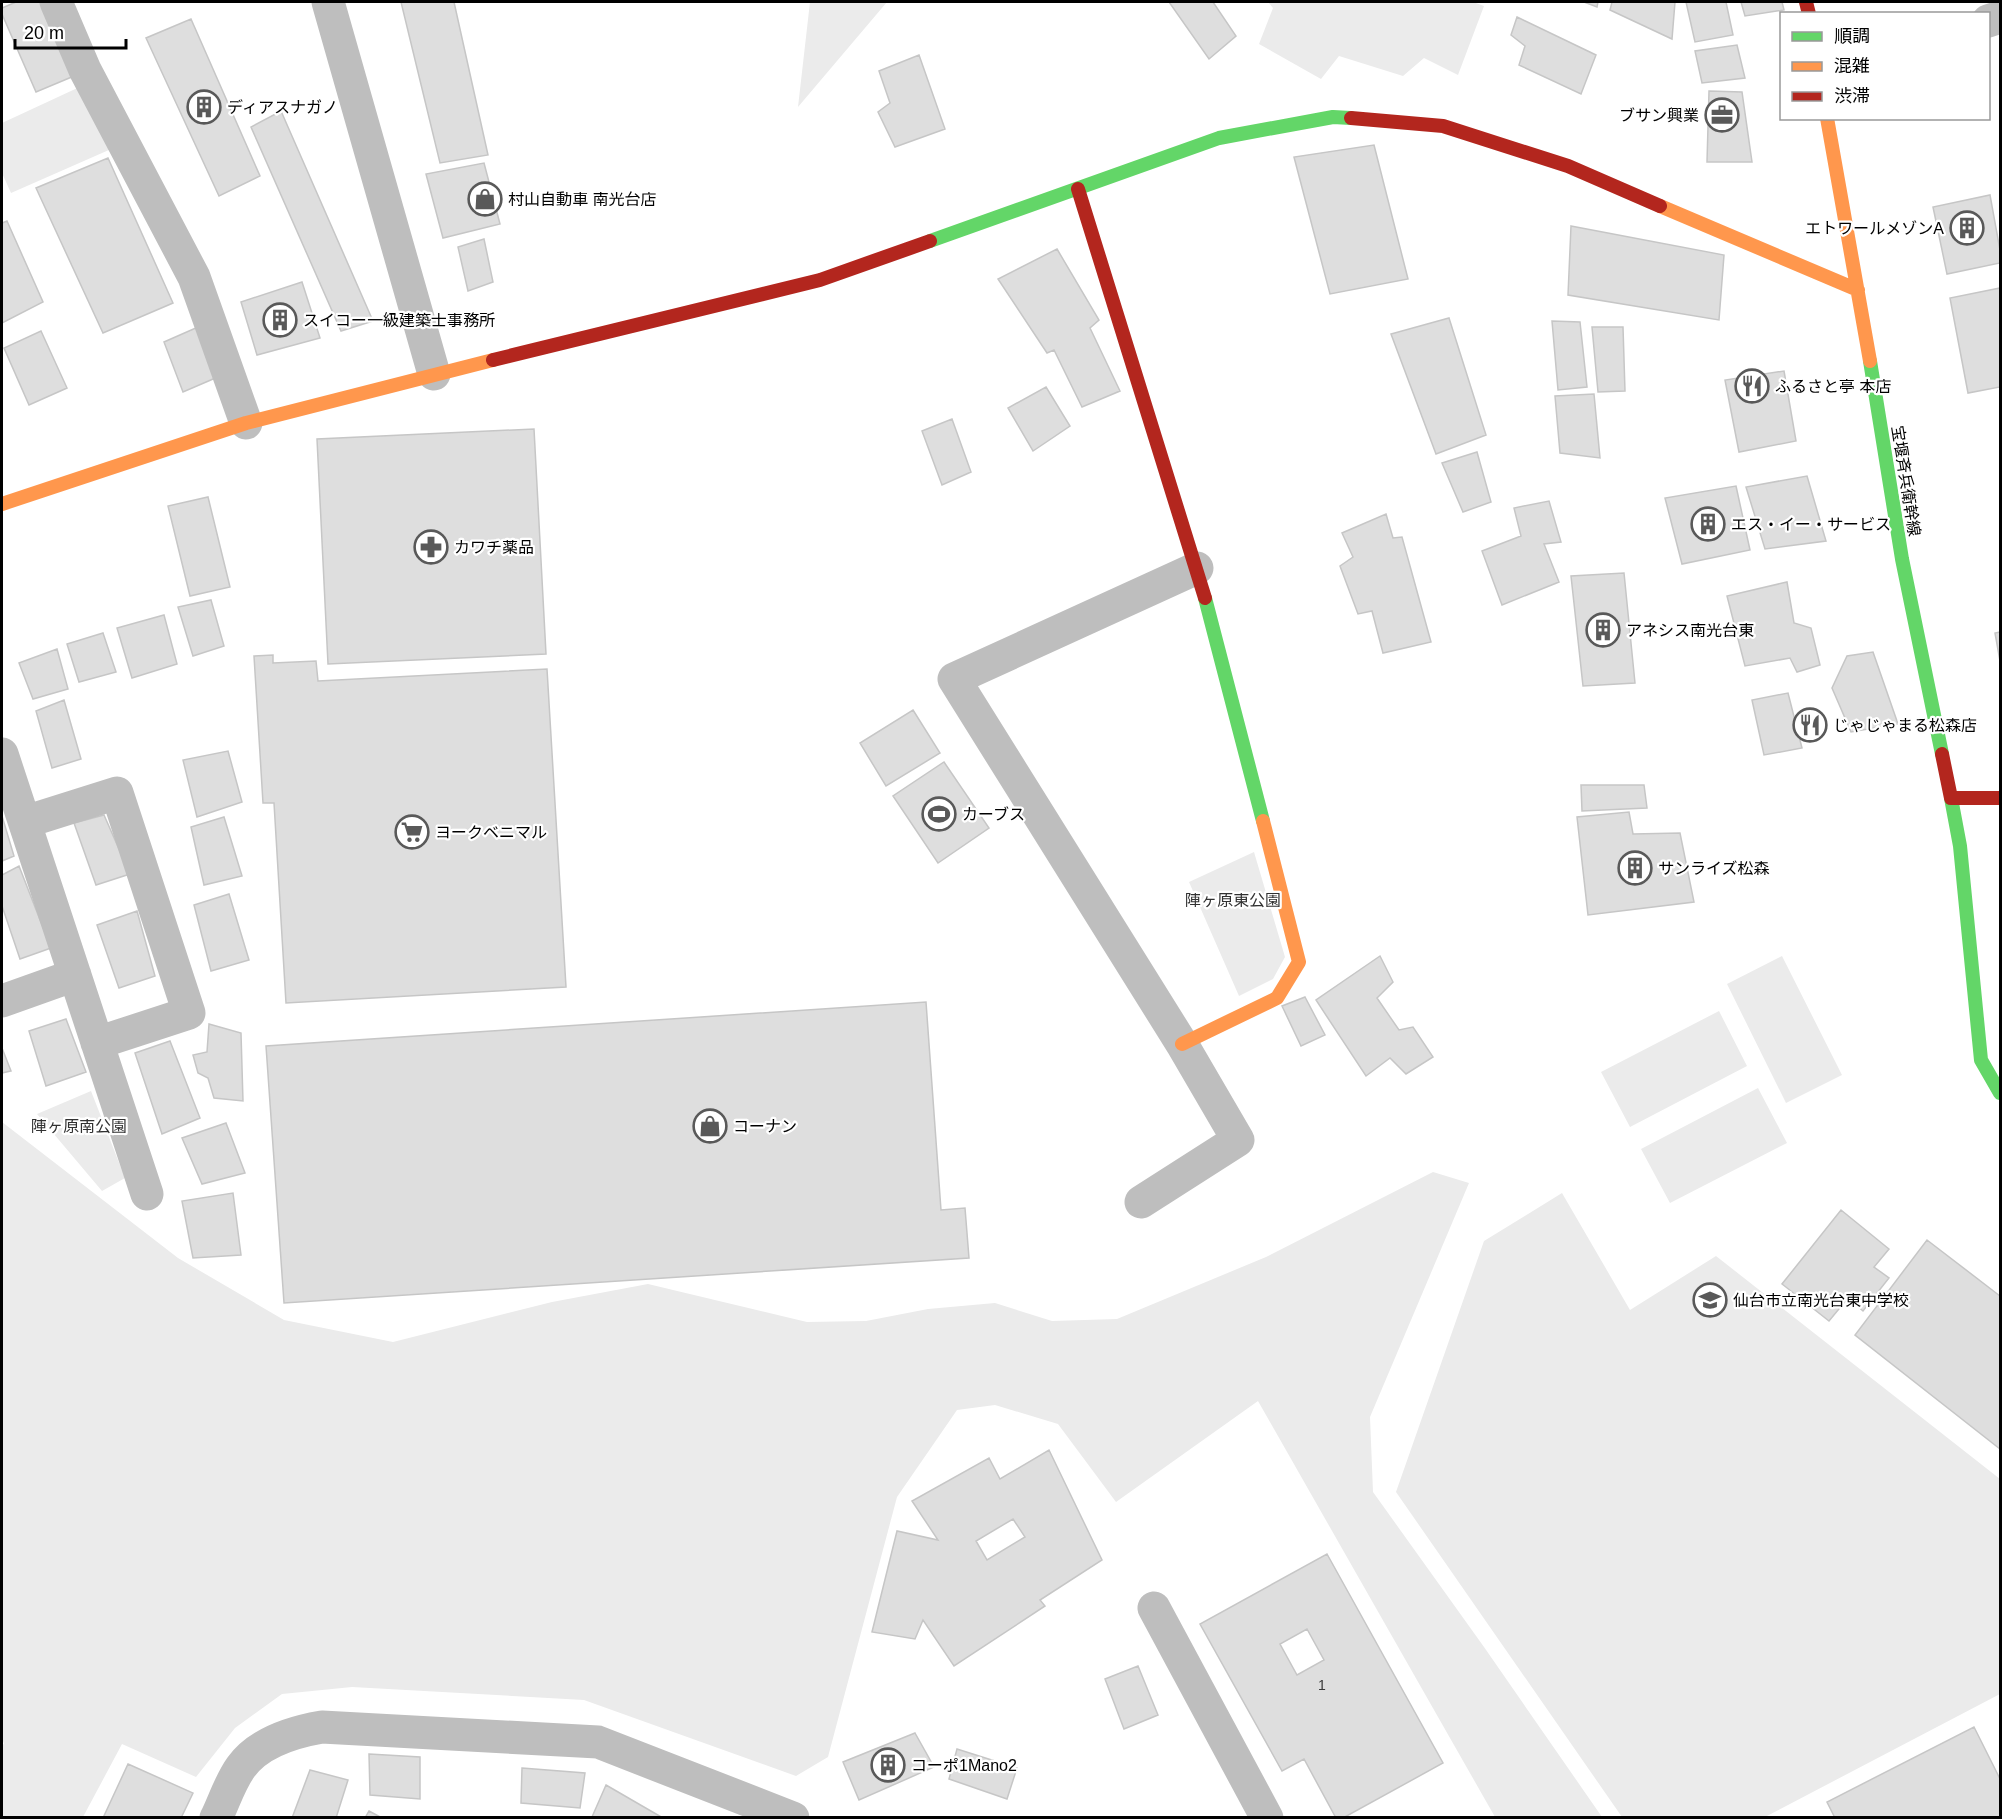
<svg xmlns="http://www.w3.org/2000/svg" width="2002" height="1819" font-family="Helvetica,'Noto Sans JP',sans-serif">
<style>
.green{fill:#ebebeb}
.building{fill:#dedede;stroke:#c6c6c6;stroke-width:1.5;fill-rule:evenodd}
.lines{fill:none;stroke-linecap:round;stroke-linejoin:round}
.street{stroke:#bebebe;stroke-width:33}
.fast{stroke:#63d668;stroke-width:14}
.slow{stroke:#ff974d;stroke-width:14}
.jam{stroke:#b3261e;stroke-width:14}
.labels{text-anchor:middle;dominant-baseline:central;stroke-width:4.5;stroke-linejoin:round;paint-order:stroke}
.number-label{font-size:14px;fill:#383838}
.poi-label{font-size:16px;fill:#000;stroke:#fff;text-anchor:start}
.street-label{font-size:16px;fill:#000;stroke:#fff}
.park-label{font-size:16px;fill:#313131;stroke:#fff}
</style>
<rect width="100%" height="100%" fill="#fff"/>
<!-- green -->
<path class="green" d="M810,2H887L798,107Z
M1268,2H1473L1484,6L1458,75L1424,58L1403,76L1339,56L1321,79L1259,44L1273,8Z
M86,84L118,146L11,193L2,173V123Z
M1254,852L1285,957L1273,979L1239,996L1189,882Z
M1782,956L1842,1075L1786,1103L1727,984Z
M1719,1011L1747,1066L1630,1127L1601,1072Z
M1758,1088L1787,1143L1670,1203L1641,1149Z
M91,1091L125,1178L102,1191L37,1114Z
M2,1122L178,1258L284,1320L393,1342L552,1302L648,1284L807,1322L866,1321L928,1309L995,1303L1052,1321L1117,1319L1266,1257L1433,1172L1469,1183L1370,1417L1373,1492L1484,1647L1602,1817H1495L1258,1401L1116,1502L1058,1424L995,1405L957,1410L897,1497L828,1757L796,1776L584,1700L352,1687L282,1694L235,1728L196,1777L122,1744L83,1817H2V1745L4,1744L2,1738Z
M1562,1193L1630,1310L1716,1256L2000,1479V1694L1765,1817H1622L1396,1492L1484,1241Z"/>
<!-- building -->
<path class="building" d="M16,2H40L74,76L36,92L2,14V8Z
M401,2H454L488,155L440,163Z
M1169,2H1213L1236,36L1209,59Z
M1584,2H1598L1597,7Z
M1612,2H1675L1672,39L1610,10Z
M1686,2H1726L1733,35L1695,42Z
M1741,2H1782L1784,10L1745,16Z
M1517,17L1596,55L1581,94L1519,65L1525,46L1511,35Z
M191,19L260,176L219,196L146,38Z
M1737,45L1745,78L1702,83L1695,51Z
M919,55L945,129L895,147L878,112L890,103L879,71Z
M1709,91L1742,92L1752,162H1707Z
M281,111L373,321L341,331L251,127Z
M1374,145L1408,279L1330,294L1294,157Z
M108,158L173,303L103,333L36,188Z
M484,163L500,224L443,238L426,174Z
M1990,195L2000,250V263L1947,274L1933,207Z
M7,221L43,302L2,323V223Z
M1571,226L1724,255L1719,320L1568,295Z
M484,239L493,282L468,291L458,247Z
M1057,249L1099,320L1090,328L1120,391L1082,407L1054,350L1047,353L998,279Z
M302,282L320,338L257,355L241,302Z
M2000,288V387L1968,393L1950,298Z
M1449,318L1486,435L1436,454L1391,334Z
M1552,321L1580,322L1587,387L1558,390Z
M198,327L220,376L183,392L164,342Z
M1592,327H1623L1625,391L1598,392Z
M41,331L67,388L29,405L4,348Z
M1784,371L1796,441L1739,452L1725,380Z
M1046,387L1070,426L1033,451L1008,408Z
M1594,394L1600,458L1560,453L1555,396Z
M952,419L971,472L942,485L922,431Z
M534,429L546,654L328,664L317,439Z
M1477,452L1491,502L1463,512L1442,463Z
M1807,476L1826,541L1765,549L1746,487Z
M1736,486L1750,550L1682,564L1665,498Z
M208,497L230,587L190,596L168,506Z
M1549,501L1561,542L1544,544L1559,582L1502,605L1482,551L1521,536L1514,508Z
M1386,514L1393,538L1402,537L1431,642L1383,653L1372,611L1358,614L1340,566L1353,557L1342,533Z
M1624,573L1635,683L1583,686L1571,576Z
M1787,582L1794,623L1811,628L1820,665L1797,672L1790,658L1745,666L1727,596Z
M211,600L224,646L193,656L178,607Z
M164,615L177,664L132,678L117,628Z
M2000,632V661L1995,633Z
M103,633L116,672L79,682L67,644Z
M57,649L68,689L33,699L19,663Z
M1873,652L1898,724L1851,732L1832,688L1847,656Z
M273,655V663L316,661L318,681L547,669L566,987L286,1003L274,803H263L254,656Z
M1788,693L1802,748L1764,755L1752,700Z
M64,700L81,759L52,768L36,711Z
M913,710L940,753L886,786L860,743Z
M228,751L242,802L197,817L183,760Z
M944,762L989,828L938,863L893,796Z
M1581,785H1644L1647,808L1582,811Z
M1629,812L1633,834L1680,833L1694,902L1588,915L1577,817Z
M104,815L130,874L96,885L74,823Z
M2,816L14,856L2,861Z
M224,817L242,876L204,885L191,827Z
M19,866L51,948L20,959L2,906V875Z
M229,894L249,960L211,971L194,905Z
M137,911L155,976L119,988L97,925Z
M1380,956L1393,982L1377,998L1399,1030L1413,1027L1433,1057L1406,1074L1390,1058L1366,1076L1316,1000Z
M1305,997L1325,1035L1301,1046L1282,1006Z
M926,1002L941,1210L965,1208L969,1258L284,1303L266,1046Z
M66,1019L86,1072L46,1086L29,1031Z
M209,1024L241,1033L243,1101L214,1098L208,1078L198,1073L193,1055L207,1052Z
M170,1041L200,1118L162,1134L135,1053Z
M2,1048L11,1071L2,1073Z
M226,1123L245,1173L202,1184L182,1138Z
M233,1193L241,1255L193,1258L182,1201Z
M1841,1210L1889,1249L1874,1267L1889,1278L1863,1311L1848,1298L1829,1321L1782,1284Z
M1927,1240L2000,1296V1449L1855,1335Z
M1049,1450L1102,1560L1040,1600L1045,1606L954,1666L923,1620L915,1639L872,1632L897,1531L938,1540L912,1501L989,1458L1000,1479ZM1013,1519L1025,1537L987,1560L976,1541Z
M1327,1554L1443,1763L1343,1818H1336L1304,1759L1282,1771L1200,1624ZM1307,1629L1324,1660L1297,1675L1280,1644Z
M1138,1666L1158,1715L1124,1729L1105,1679Z
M1974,1727L2000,1779V1818H1835L1827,1802Z
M915,1733L934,1767L859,1800L843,1762Z
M957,1749L1017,1768L1007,1799L949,1779Z
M369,1754L420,1757V1799L370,1795Z
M128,1764L193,1793L181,1818H103Z
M522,1768L585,1773L580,1808L521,1803Z
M310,1770L348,1780L336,1818H292Z
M606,1785L663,1818L592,1817Z
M369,1811L382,1818H365Z"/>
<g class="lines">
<!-- street -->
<path class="street" d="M56,2L85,70L194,277L246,423
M328,2L434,374
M1988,21L2000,17
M2,754L147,1194
M25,822L117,793L189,1013L97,1043
M2,1001L75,975
M1141,1202L1238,1140L1182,1044L954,679L1197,568
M1154,1608L1267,1818
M216,1818C224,1802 230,1782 241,1767C259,1742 293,1732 322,1727L598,1742L793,1818"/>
<!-- fast -->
<path class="fast" d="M930,241L1219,138L1333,117L1351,118
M1870,361L1902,559L1942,754
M1205,598L1263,821
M1951,798L1960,846L1981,1060L2000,1093"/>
<!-- slow -->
<path class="slow" d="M1827,118L1870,361
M1660,206L1858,290
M2,504L246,423L493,360
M1182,1044L1277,998L1299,962L1263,821"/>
<!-- jam -->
<path class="jam" d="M1806,2L1809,14
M1351,118L1443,126L1568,166L1660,206
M1078,189L1205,598
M493,360L820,280L930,241
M1942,754L1951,798H2000"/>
</g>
<!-- icons -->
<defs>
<g id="building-ring" transform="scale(1.725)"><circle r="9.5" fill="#fff" stroke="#595959" stroke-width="1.5"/><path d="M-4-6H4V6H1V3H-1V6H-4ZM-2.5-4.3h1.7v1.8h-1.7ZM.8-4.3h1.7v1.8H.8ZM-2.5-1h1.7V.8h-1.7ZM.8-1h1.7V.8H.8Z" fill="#595959"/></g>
<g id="office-ring" transform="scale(1.725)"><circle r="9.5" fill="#fff" stroke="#595959" stroke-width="1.5"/><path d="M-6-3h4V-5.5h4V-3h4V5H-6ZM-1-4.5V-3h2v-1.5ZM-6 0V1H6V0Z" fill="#595959"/></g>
<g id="shop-ring" transform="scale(1.725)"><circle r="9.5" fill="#fff" stroke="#595959" stroke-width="1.5"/><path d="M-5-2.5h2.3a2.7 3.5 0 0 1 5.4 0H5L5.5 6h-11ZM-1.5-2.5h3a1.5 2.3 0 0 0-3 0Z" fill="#595959"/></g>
<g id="restaurant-ring" transform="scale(1.725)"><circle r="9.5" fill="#fff" stroke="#595959" stroke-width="1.5"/><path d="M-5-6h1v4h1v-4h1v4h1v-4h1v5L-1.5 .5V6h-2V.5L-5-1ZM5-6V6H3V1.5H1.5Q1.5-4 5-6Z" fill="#595959"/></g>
<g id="pharmacy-ring" transform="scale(1.725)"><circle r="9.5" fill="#fff" stroke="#595959" stroke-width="1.5"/><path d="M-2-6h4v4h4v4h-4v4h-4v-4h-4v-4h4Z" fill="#595959"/></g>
<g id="stadium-ring" transform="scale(1.725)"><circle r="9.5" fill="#fff" stroke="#595959" stroke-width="1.5"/><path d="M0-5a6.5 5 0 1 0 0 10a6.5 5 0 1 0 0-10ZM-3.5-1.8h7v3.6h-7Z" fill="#595959"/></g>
<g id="supermarket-ring" transform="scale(1.725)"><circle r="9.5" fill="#fff" stroke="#595959" stroke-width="1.5"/><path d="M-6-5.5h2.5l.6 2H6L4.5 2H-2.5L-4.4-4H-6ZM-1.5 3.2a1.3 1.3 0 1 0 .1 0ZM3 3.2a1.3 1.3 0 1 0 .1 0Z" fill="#595959"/></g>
<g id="school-ring" transform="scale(1.725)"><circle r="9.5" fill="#fff" stroke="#595959" stroke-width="1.5"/><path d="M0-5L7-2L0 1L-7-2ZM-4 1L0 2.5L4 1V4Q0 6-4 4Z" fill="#595959"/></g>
</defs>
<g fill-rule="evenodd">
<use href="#building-ring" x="204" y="107"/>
<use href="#office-ring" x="1722" y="115"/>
<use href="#shop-ring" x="485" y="199"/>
<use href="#building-ring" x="1967" y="228"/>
<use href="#building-ring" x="280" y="320"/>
<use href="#restaurant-ring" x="1752" y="386"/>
<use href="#building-ring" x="1708" y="524"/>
<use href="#pharmacy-ring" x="431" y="547"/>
<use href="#building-ring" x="1603" y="630"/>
<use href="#restaurant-ring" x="1810" y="725"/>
<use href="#stadium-ring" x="939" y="814"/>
<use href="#supermarket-ring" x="412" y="832"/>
<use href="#building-ring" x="1635" y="868"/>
<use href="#shop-ring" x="710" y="1126"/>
<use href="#school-ring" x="1710" y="1300"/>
<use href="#building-ring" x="888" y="1765"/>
</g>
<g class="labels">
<!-- number labels -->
<g class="number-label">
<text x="1322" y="1685">1</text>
</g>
<!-- poi labels -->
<g class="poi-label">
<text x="227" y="107">ディアスナガノ</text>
<text x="1699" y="115" text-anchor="end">ブサン興業</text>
<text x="508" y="199">村山自動車 南光台店</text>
<text x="1944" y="228" text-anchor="end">エトワールメゾンA</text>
<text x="303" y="320">スイコー一級建築士事務所</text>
<text x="1775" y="386">ふるさと亭 本店</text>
<text x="1731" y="524">エス・イー・サービス</text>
<text x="454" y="547">カワチ薬品</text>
<text x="1626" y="630">アネシス南光台東</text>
<text x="1833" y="725">じゃじゃまる松森店</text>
<text x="962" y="814">カーブス</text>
<text x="435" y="832">ヨークベニマル</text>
<text x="1658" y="868">サンライズ松森</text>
<text x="733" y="1126">コーナン</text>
<text x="1733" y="1300">仙台市立南光台東中学校</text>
<text x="911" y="1765">コーポ1Mano2</text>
</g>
<!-- street labels -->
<g class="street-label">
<text transform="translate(1906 481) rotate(81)">宝堰斉兵衛幹線</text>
</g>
<!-- park labels -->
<g class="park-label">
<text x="1233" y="900">陣ヶ原東公園</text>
<text x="79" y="1126">陣ヶ原南公園</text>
</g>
</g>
<!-- border -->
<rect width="2002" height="1819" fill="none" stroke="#000000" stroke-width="6"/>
<!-- legend -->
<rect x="1780" y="12" width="210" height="108" fill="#ffffff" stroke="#999999" stroke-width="1.5"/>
<rect x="1792" y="32" width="30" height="9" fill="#63d668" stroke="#999999" stroke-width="1.5"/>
<text x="1834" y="42" font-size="18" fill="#000000">順調</text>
<rect x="1792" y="62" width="30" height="9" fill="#ff974d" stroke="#999999" stroke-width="1.5"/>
<text x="1834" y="72" font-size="18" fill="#000000">混雑</text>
<rect x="1792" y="92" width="30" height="9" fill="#b3261e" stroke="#999999" stroke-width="1.5"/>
<text x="1834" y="102" font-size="18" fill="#000000">渋滞</text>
<!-- scale -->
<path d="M15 39v9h111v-9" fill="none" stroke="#000000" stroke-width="3"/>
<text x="24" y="39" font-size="18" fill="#000000" stroke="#ffffff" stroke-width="4.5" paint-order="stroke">20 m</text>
</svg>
